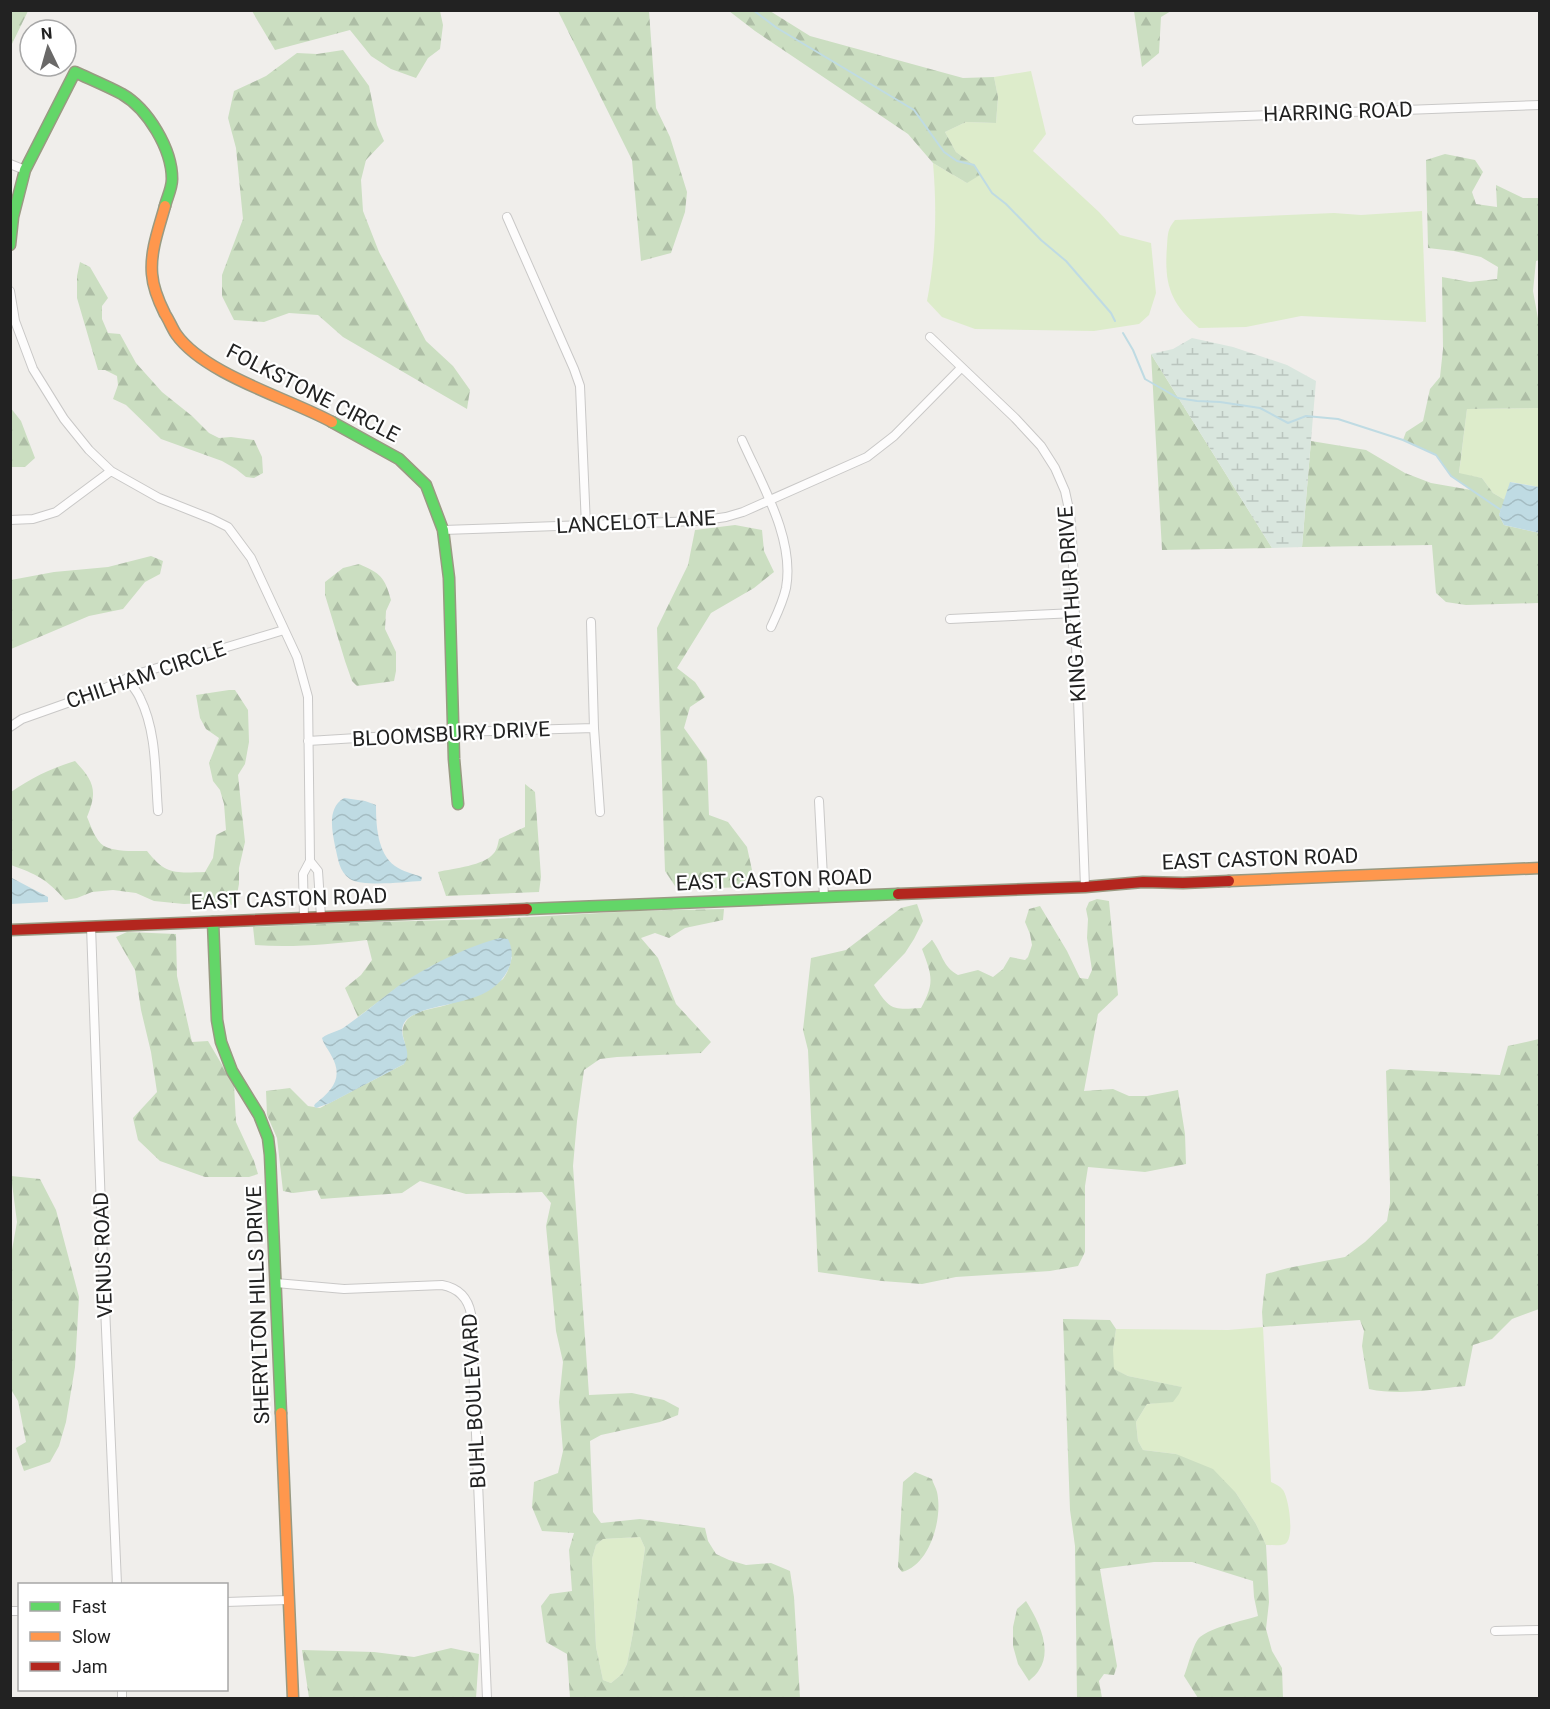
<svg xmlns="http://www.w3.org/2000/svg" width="1550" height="1709" font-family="Roboto,sans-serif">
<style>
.grass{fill:#ddeccb}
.forest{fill:url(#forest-firs);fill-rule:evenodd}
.wetland{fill:url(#wetland-marsh)}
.water{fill:url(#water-waves)}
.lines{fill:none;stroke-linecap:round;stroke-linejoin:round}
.stream{stroke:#bfdbe3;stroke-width:2}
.street-casing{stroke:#c9c8c7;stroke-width:10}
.fast-casing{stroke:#999a82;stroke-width:13}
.slow-casing{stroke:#999a82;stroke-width:13}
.jam-casing{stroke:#999a82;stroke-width:13}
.street{stroke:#fdfcfc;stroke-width:8}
.fast{stroke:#63d668;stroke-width:10}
.slow{stroke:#ff974d;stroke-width:10}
.jam{stroke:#b3261e;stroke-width:10}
.labels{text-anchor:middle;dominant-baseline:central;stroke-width:4.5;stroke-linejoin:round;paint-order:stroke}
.street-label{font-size:21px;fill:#222;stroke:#fff}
</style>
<defs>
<pattern id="forest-firs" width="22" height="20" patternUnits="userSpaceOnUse" patternTransform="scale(1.5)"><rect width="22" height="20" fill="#cbdec1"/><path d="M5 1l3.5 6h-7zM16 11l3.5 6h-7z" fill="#aebea6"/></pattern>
<pattern id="wetland-marsh" width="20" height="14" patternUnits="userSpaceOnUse" patternTransform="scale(1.5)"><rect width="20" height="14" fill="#d9e6de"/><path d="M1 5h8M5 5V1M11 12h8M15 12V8" fill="none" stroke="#bac5be"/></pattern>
<pattern id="water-waves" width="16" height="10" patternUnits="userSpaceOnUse" patternTransform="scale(1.5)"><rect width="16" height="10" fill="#bfdbe3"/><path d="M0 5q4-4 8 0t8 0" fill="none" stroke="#a4bcc2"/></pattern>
</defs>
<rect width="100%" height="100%" fill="#f0eeeb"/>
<!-- grass -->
<path class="grass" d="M1031,71L1046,134L1033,151L1099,212L1120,235L1151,243L1156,293L1149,315L1139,324L1094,331L975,329L942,317L927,301C936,255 937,209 933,163L967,183L974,165L956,152L945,132L966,122L996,123L998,97L994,77Z
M1422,211L1426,322L1301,316L1246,327L1199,328C1170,303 1164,284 1167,246C1168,234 1167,230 1175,220L1334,213L1361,215Z
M1539,408V487L1511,482L1505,500L1493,493L1482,478L1459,474L1467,409Z
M1263,1327L1271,1482C1275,1484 1280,1486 1283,1490C1289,1498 1295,1539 1285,1544C1281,1546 1271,1545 1266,1545L1256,1524L1236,1493L1176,1454L1143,1450L1138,1441L1136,1422L1147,1404L1173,1401L1181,1387L1128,1376L1113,1369V1349L1116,1329L1228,1330Z
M640,1537L645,1548L634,1627L627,1664L622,1674L611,1683L603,1680L596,1647L592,1559L596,1545L603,1539Z"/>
<!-- forest -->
<path class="forest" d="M11,10L28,11L11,46L10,11Z
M252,11H440L443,25L440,49L428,58L416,78L391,69L371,56L350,30L275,50Z
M558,11H649L656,108L670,137L687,192L685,212L671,253L641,261L632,160Z
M729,11H770L810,36L963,78L994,77L998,97L996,123L966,122L945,132L956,152L974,165L980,175L967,183L933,163L908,134L755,31Z
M1134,11H1171L1161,17L1159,53L1142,67Z
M343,50L369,86L377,125L384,141L366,160L361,180L363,211L379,252L426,341L453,366L470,390L467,409L343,337L318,315L289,313L264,322L234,320L222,296V275L243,219L236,148L228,118L234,91L266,76L297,53L317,54Z
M1445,154L1475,160L1483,172L1472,192L1476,204L1497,207L1496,185L1523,198H1539V260L1536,261L1533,291L1539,324V408L1467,409L1459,473L1482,478L1493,493L1505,500L1499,515L1504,525L1539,533V603L1466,605L1446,602L1436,593L1432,545L1302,547L1311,441L1366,450L1405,473L1431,483L1471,490L1451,476L1436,455L1403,440L1406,432L1423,421L1430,389L1440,377L1443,349L1442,277L1470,282L1497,279L1498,267L1481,257L1454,251L1428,248L1426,160Z
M80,262L90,267L108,298L102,306V319L108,333L120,334L136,363L162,392L192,416L209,433L219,438L231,437L254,440L262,457L263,473L254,478L246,477L236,469L222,461L161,439L126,405L113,399L118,385L117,376L105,370H98L77,298V276Z
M1151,354L1272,548L1162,550Z
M10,407L21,421L35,458L25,467H11Z
M735,525L762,530L764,551L774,572L754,588L711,613L677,668L695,682L705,697L690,707L684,728L707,760L709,815L728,822L747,847L752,870L751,887L677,889L665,871L657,628L688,565L695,530Z
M151,556L163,561L160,574L145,582L123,609L89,616L11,649V580L54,572L108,567Z
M359,564C380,573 385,577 391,600L386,611L385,629L396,652V671L394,681L357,686L352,681L345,661L325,595V582L343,568Z
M229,690H235L248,710L249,742L245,764L238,775L245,842L239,868V884L235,905L206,903L184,904L154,901L136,893L113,890L92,892L77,898L65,900C47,879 36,874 11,865V792C31,778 52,768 75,761C94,781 98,791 87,817C91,826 95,840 104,846C115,852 135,851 147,851C166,875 175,873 205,872L213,858L216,835L226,830L224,804L220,790L213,781L209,763L219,738L206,729L200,718L196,695Z
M525,784L535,792L541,877L539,892L446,896L438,872C454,868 484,866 494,853C497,850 498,843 499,839L525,827Z
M1097,899L1109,901L1118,995L1098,1014L1084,1091L1113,1089L1129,1096H1147L1178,1090L1185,1134L1186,1164L1145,1172L1088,1167L1085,1186V1252L1078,1266L1050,1271L956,1277L922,1284L882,1281L818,1272L808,1050L803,1030L811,958L846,950L901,908L917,904L923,921L914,939L905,953L874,985C890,1010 892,1010 921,1008C935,982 932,976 922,949L932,940C943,954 942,966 958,975L978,970L993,977L1003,969L1010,957L1025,960L1028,957L1032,945L1030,934L1025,922L1029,909L1040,906L1067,951L1080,978L1088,979L1092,970L1087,938L1088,919L1086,909L1089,902Z
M724,909L723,920L685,928L669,938L655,933L641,938L658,958L676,1004L711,1042L701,1053L617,1057L600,1059L584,1070L577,1121L573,1166L589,1395L632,1393L664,1400L679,1408L678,1415L660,1422L601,1435L590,1441L593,1512L601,1523L640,1519L705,1528L708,1541L716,1554L729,1560L746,1565L771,1563L790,1571L794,1597L800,1698H570L567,1654L546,1642L541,1606L550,1594L572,1591L569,1550L574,1533L542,1531L532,1507L534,1482L558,1473L563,1451L559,1402L563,1362L556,1331L546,1226L551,1203L542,1192L466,1194L420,1181L402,1193L321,1199L317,1190L293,1193L283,1191L277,1138L267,1115L266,1091L290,1088L308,1106L320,1108L404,1064C404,1058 406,1051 405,1045C404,1037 400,1033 405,1023C412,1009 439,1009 452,1003C460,1000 498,983 503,979C508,973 510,964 512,957L447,959L430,967L398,987L358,1017L345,988L361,975L372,960L367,940C330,944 293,948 255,945L253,927L374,922L494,919L635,911ZM640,1537L645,1548L634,1627L627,1664L622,1674L611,1683L603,1680L596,1647L592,1559L596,1545L603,1539Z
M127,932L176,934L177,976L192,1042L208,1041L234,1085L236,1122L254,1161L258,1174L249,1177H205L160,1161L138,1140L133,1118L157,1092L151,1052L141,1010L135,970L116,937Z
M1539,1039V1309L1512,1319L1492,1339L1473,1345L1465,1386C1434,1389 1400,1396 1369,1389L1362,1346L1364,1331L1360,1320L1263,1327L1262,1312L1266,1274L1288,1268L1345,1257L1365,1242L1387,1221L1390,1203V1186L1386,1071L1390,1069L1500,1075L1508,1046Z
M11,1176L40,1179L56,1210L79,1297L75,1367L66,1422L59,1446L50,1462L24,1471L16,1448L26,1442L18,1401L10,1388V1261L17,1222Z
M1063,1319L1110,1320L1116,1329L1113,1350L1114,1369L1128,1376L1182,1387L1179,1394L1173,1402L1147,1404L1136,1422L1138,1441L1143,1450L1176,1454L1213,1469L1236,1493L1256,1524L1266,1545L1269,1602L1266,1629L1272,1651L1282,1668L1283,1698H1198L1184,1676C1188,1667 1193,1643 1200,1637C1212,1627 1242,1621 1258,1616L1254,1597L1253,1581L1192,1562H1154L1100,1569L1117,1666L1114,1675L1104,1674L1099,1681L1102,1698H1077L1075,1546L1070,1510Z
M915,1472L932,1479C933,1483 936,1488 937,1492C943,1518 930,1565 902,1572L898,1567L903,1482Z
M1026,1601C1038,1620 1053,1649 1039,1670C1037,1674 1032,1678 1029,1681L1018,1664L1013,1646V1627L1017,1609Z
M451,1648L479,1654L476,1698H309L302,1650L374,1652L414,1657Z"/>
<!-- wetland -->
<path class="wetland" d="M1192,338L1233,347L1287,365L1316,381L1302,547L1272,548L1151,354L1173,349Z"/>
<!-- water -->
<path class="water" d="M1510,482L1539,487V533L1504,525L1499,515Z
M344,798L365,801L376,805C376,824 377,853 395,866C402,871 413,874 422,877L421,881C404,882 363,887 350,879C339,872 338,858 335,846C332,830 327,808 344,798Z
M10,877L48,897V902L11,904Z
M500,938L508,939C513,949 513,959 508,970C492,1002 452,1001 422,1011C417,1014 411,1015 406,1020C394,1035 415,1050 404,1064L330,1103L316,1108L314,1106L315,1104C333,1090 344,1077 331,1055C328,1049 324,1045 322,1038C329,1032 339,1032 346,1026C363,1014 380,1000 397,987C427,966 466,947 500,938Z"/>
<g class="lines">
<!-- stream -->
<path class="stream" d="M753,10L777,28L914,110L944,152L957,161L974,165L992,193L1006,204L1041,240L1066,261L1111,313L1115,321
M1123,333L1133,350L1145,379L1178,398L1197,401L1220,402L1260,408L1288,423L1306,416L1338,419L1403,440L1436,455L1451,476L1501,510"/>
<!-- street casing -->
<g class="street-casing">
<path id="street" d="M1137,120L1540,105
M10,164L25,170
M507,217L574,369L580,386L586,526
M10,291L15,321L33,369L64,419L89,450L111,471L159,498L212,519L228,527L251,558L297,657L308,697L310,861L303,874L304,918
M930,337L1015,418L1041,446L1055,468L1065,491L1070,514L1072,537L1085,887
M742,440C762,485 795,539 786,588C783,602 777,614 771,627
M10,520L33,519L56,512L111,471
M443,530L698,521L726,517L743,512L867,457L894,436L961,368
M950,619L1075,613
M591,622L594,728L600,812
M127,678C131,685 137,691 140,698C157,732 155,774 158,811
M10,727L22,719L87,696L137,674L284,630
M308,741L455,732L594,728
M819,801L824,897
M310,861L318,871L321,917
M91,926L102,1237L117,1584
M276,1283L344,1289L442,1285C458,1288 468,1298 471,1314L487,1698
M226,1602L289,1600
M10,1611H20
M1495,1631L1540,1630
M122,1690V1698"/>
</g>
<!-- fast casing -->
<g class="fast-casing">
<path id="fast" d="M10,245L13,217L25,170L75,72C90,79 107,86 122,94C148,109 172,149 172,179C172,188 167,198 165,206
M332,422L399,459L426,485L443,530L449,578L454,759L458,804
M527,909L898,894
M213,922L217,1020L221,1042L232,1071L259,1115L268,1138L270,1155L281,1413"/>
</g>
<!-- slow casing -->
<g class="slow-casing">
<path id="slow" d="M165,206C159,228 150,251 152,274C153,288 159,302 165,314C169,320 172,328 176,334C205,375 288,398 332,422
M1229,881L1540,868
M281,1413L293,1698"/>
</g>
<!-- jam casing -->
<g class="jam-casing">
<path id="jam" d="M898,894L1085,887L1143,882L1183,883L1229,881
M10,930L527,909"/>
</g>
<!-- street -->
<use href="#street" class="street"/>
<!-- fast -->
<use href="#fast" class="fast"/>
<!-- slow -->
<use href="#slow" class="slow"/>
<!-- jam -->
<use href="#jam" class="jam"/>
</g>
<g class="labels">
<!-- street labels -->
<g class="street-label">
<text transform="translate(1338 112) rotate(-2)">HARRING ROAD</text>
<text transform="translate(313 393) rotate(27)">FOLKSTONE CIRCLE</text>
<text transform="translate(636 522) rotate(-3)">LANCELOT LANE</text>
<text transform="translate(1072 604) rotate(-94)">KING ARTHUR DRIVE</text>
<text transform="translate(146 675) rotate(-19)">CHILHAM CIRCLE</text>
<text transform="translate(451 734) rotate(-3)">BLOOMSBURY DRIVE</text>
<text transform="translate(1260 859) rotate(-2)">EAST CASTON ROAD</text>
<text transform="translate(774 880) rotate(-2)">EAST CASTON ROAD</text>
<text transform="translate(289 899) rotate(-2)">EAST CASTON ROAD</text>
<text transform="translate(103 1255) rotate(-92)">VENUS ROAD</text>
<text transform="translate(258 1305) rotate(-92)">SHERYLTON HILLS DRIVE</text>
<text transform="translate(474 1401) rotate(-93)">BUHL BOULEVARD</text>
</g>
</g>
<!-- border -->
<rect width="1550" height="1709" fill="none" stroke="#222222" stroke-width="24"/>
<!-- legend -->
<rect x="18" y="1583" width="210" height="108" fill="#ffffff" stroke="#a7a7a7" stroke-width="1.5"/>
<rect x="30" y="1602" width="30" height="9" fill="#63d668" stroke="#a7a7a7" stroke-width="1.5"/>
<text x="72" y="1613" font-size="18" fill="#222222">Fast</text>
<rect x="30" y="1632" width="30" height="9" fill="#ff974d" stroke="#a7a7a7" stroke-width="1.5"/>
<text x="72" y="1643" font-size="18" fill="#222222">Slow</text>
<rect x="30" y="1662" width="30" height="9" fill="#b3261e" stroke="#a7a7a7" stroke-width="1.5"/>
<text x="72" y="1673" font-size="18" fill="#222222">Jam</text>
<!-- north arrow -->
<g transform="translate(48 48) rotate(355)"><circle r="28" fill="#ffffff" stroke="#a7a7a7" stroke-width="1.5"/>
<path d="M0-4.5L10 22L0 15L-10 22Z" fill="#6a6968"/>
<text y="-9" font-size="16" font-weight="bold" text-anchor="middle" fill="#222222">N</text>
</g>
</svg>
